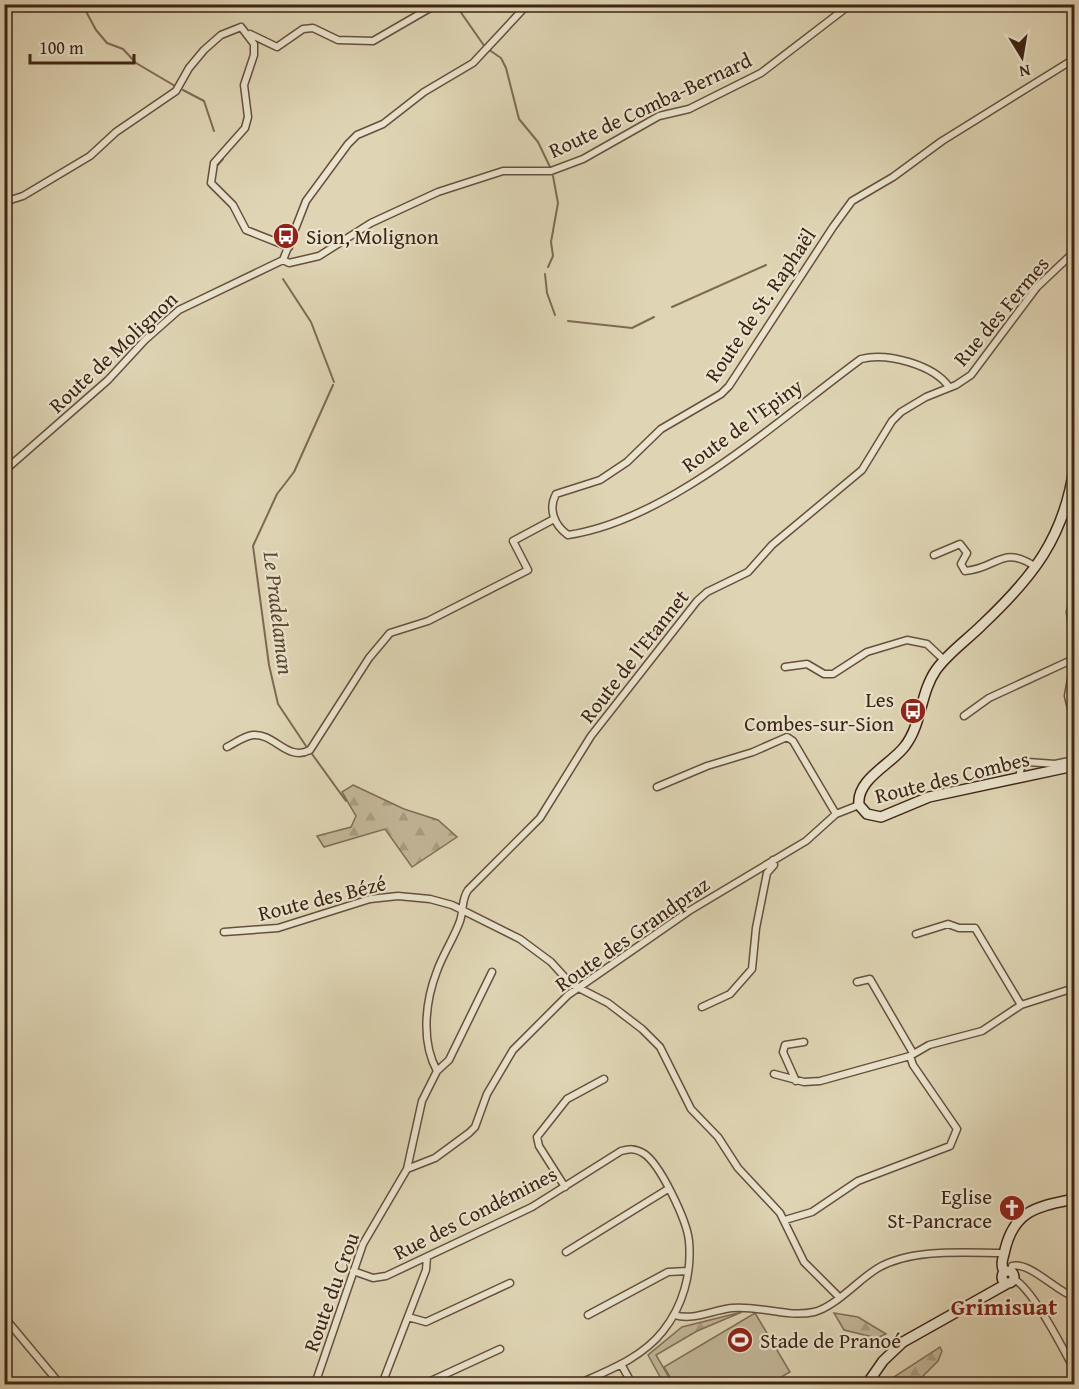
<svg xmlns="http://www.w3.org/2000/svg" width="1079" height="1389" font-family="'Gentium Book Plus',serif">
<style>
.forest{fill:url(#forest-firs);stroke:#806e57;stroke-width:1.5}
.garden{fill:#c3b799;stroke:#806e57;stroke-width:1.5}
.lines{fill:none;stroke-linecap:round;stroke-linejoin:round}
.stream{stroke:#7d6a54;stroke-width:2}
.street-casing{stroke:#66503d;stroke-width:9}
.secondary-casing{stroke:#3d2415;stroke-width:12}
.street{stroke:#eae4ce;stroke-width:6}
.secondary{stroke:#eae4ce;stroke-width:9}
.labels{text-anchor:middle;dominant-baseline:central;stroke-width:4.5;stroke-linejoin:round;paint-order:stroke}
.street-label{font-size:21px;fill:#3d2415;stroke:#eae4ce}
.poi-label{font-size:21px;fill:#3d2415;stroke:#eae4ce;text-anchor:start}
.water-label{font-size:22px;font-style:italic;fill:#5d4734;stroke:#eae4ce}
.quarter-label{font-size:24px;font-weight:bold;fill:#7a1f14;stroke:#eae4ce}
</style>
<defs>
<pattern id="forest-firs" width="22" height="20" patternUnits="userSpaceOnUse" patternTransform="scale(1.5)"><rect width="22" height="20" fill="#c3b799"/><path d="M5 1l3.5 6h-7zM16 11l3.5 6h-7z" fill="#a89d83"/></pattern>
</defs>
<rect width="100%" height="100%" fill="#dfd5b4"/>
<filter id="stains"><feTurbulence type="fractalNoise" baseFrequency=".00333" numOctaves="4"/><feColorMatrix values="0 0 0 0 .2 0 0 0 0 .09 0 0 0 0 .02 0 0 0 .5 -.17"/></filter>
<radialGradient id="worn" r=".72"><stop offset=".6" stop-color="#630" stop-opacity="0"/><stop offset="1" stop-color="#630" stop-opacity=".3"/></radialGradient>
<!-- forest -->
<path class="forest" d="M353,785L404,809L438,820L457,837L412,867L385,829L324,847L317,836L351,827L356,816L342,792Z
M742,1312L697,1331L656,1355L673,1384H664L648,1355L682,1327Z
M834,1313L858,1317L886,1334L877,1338L844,1330Z
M940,1347L942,1351L938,1361L915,1384H883Z"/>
<!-- garden -->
<path class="garden" d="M755,1313L790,1372L769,1384H674L664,1367Z"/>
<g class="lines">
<!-- stream -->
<path class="stream" d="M82,4L96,30L107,43L123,49L136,63L175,86
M455,4L485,47L501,58L506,68L519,119L538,142L551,169
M183,90L204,101L214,131
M215,168L223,159
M548,267L553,256L551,242L558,203L553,176
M545,274L547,293L555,315
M283,279L311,322L334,382
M672,307L766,265
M568,321L632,328L654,317
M306,746L278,704L269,665L253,546L277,494L294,472L333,385
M312,754L346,801"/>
<!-- street casing -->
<g class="street-casing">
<path id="street" d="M241,27L254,44V55L244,85L248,117L245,128L214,163L211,183L233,205L246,230L289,247
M250,34L277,47L303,29L313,28L338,40L373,41L437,4
M4,202L23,196L90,156L116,132L176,91L189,68L204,50L221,35L241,27
M283,260L289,263L319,256L371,223L438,192L503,171H551L583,159L659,116L689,109L761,73L851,4
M949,387C934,365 887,352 861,359C779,419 670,520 568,535C554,525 548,509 556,494L600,480L627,462L661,429L721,394L729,386L833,227L852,201L893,177L942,141L1074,59
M4,471L108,380L145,340L179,310L283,260L306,201L348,144L357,135L383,124L424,92L473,63L528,4
M934,555L960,544L967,553L961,564L965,571C999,568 1001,544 1036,567
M1074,595L1070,612L1074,645
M1074,662L1068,696L1074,721
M785,667L807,664L824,674H833L867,652L907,640L927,644L944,660
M964,716L989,698L1067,662L1074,661
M227,747C235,743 244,736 253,735C275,733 287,762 310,750L369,658L390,633L428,621L528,570L513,541L554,519
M1019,778L1021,767L1028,762L1055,764L1074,760
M657,787L707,766L753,752L787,737L793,741L836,814
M224,932L278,928L370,899L398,896L430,899L452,905L520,939L551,962L571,984L608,1003L642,1029L660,1047L691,1109L718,1137L738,1168L780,1213L804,1262L838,1296
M916,934L948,924L959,928H975L1021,1005
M857,982L870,979L913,1053
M702,1007L730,994L752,969L756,928L767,873L774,865L773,860
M437,1071L449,1060L492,972
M774,1074L804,1082L820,1081L910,1056
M796,1081L783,1052L785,1045L804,1042
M407,1169L435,1158L469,1133L475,1127L487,1094L513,1050L568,995L689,911L806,841L836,814L859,805
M565,1187L539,1146L537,1137L567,1099L604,1079
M785,1220L812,1212L858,1181L950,1146L957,1129L913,1065L910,1056L929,1045L982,1031L1021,1005L1074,988
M566,1252L668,1189
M1012,1266C1029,1261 1056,1291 1074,1297
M353,1271L373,1278L386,1276L532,1207L621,1151C629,1149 635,1148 643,1153C660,1163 687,1221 689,1241C692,1273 683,1306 663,1331C642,1358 607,1371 578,1384
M1014,1279C1034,1291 1062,1347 1074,1369
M588,1315L668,1272L688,1271
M674,1315C694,1321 712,1310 732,1308C758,1305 788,1318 814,1312C835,1307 858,1280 878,1268C913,1248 965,1253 1004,1253
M4,1317L60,1384
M408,1317L426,1322L510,1283
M621,1364L632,1384
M315,1384L363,1244L407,1169L422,1101L437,1071C421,1042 425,1002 437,971C443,954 454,938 460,921C464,909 461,900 468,890L540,818L591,736L697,601L707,592L748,572L772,545L862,470L892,421L901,412L926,397L956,385L971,375L1037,287L1074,252
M382,1384L426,1270L427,1257
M424,1384L500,1349"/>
</g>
<!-- secondary casing -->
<g class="secondary-casing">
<path id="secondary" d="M1074,468C1064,538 1032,578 982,625C967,640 948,653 936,670C920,693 922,724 905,746C892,764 856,779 859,805L867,814L881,817L929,797L1074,766
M1002 1277a6 6 0 1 1 12 0a6 6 0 1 1-12 0Z
M1004,1272C1001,1265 1002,1261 1004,1254C1013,1210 1036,1207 1074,1199
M867,1384L883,1361L903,1342L1008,1283"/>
</g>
<!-- street -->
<use href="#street" class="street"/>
<!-- secondary -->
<use href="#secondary" class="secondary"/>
</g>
<!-- icons -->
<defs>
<g id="bus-disc" transform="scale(1.35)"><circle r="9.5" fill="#8f2418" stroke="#eae4ce"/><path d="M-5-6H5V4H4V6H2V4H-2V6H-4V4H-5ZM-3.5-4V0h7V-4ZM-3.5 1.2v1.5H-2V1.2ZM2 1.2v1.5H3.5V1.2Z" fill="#fff"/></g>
<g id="church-disc" transform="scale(1.35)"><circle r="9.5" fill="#8f2418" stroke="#eae4ce"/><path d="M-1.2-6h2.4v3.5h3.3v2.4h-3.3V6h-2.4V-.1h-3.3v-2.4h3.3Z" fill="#fff"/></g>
<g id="stadium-disc" transform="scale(1.35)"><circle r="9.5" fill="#8f2418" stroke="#eae4ce"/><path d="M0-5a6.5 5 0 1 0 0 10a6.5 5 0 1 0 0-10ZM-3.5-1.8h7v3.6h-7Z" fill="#fff"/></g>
</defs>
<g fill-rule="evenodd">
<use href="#bus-disc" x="286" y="236"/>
<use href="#bus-disc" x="913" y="711"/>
<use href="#church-disc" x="1012" y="1208"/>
<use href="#stadium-disc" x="740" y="1340"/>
</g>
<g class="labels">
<!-- street labels -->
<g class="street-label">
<text transform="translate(650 105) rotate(-25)">Route de Comba-Bernard</text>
<text transform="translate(760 305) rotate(-56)">Route de St. Raphaël</text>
<text transform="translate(1001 311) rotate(-50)">Rue des Fermes</text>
<text transform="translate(113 352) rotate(-43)">Route de Molignon</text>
<text transform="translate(742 425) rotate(-36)">Route de l'Epiny</text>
<text transform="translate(634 656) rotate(-52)">Route de l'Etannet</text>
<text transform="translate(952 777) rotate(-14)">Route des Combes</text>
<text transform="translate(322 898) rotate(-14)">Route des Bézé</text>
<text transform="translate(632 934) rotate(-35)">Route des Grandpraz</text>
<text transform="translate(475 1213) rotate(-27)">Rue des Condémines</text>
<text transform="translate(331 1292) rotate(-70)">Route du Crou</text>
</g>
<!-- poi labels -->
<g class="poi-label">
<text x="306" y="236">Sion, Molignon</text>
<text x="894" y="699" text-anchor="end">Les<tspan x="894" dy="24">Combes-sur-Sion</tspan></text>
<text x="992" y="1196" text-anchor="end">Eglise<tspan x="992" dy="24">St-Pancrace</tspan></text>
<text x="760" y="1340">Stade de Pranoé</text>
</g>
<!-- water labels -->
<g class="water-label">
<text transform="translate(279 613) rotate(83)">Le Pradelaman</text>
</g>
<!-- quarter labels -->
<g class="quarter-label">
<text x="1004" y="1306">Grimisuat</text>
</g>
</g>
<!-- margin -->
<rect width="1079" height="1389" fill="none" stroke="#dfd5b4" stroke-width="24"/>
<rect x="6" y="6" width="1067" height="1377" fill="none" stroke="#3d2415" stroke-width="3"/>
<rect x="12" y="12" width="1055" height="1365" fill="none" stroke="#3d2415" stroke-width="1.5"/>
<!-- north arrow -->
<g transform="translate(1022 57) rotate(169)" stroke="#eae4ce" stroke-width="4.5" paint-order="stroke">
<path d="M0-4.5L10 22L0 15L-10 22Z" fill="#3d2415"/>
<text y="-9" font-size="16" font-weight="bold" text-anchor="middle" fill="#3d2415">N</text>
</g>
<!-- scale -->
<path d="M30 54v9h104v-9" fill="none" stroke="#3d2415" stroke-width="3"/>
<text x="39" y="54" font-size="18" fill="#3d2415" stroke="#eae4ce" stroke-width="4.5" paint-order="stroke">100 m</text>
<rect width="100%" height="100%" filter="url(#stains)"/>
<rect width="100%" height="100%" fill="url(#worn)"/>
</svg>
